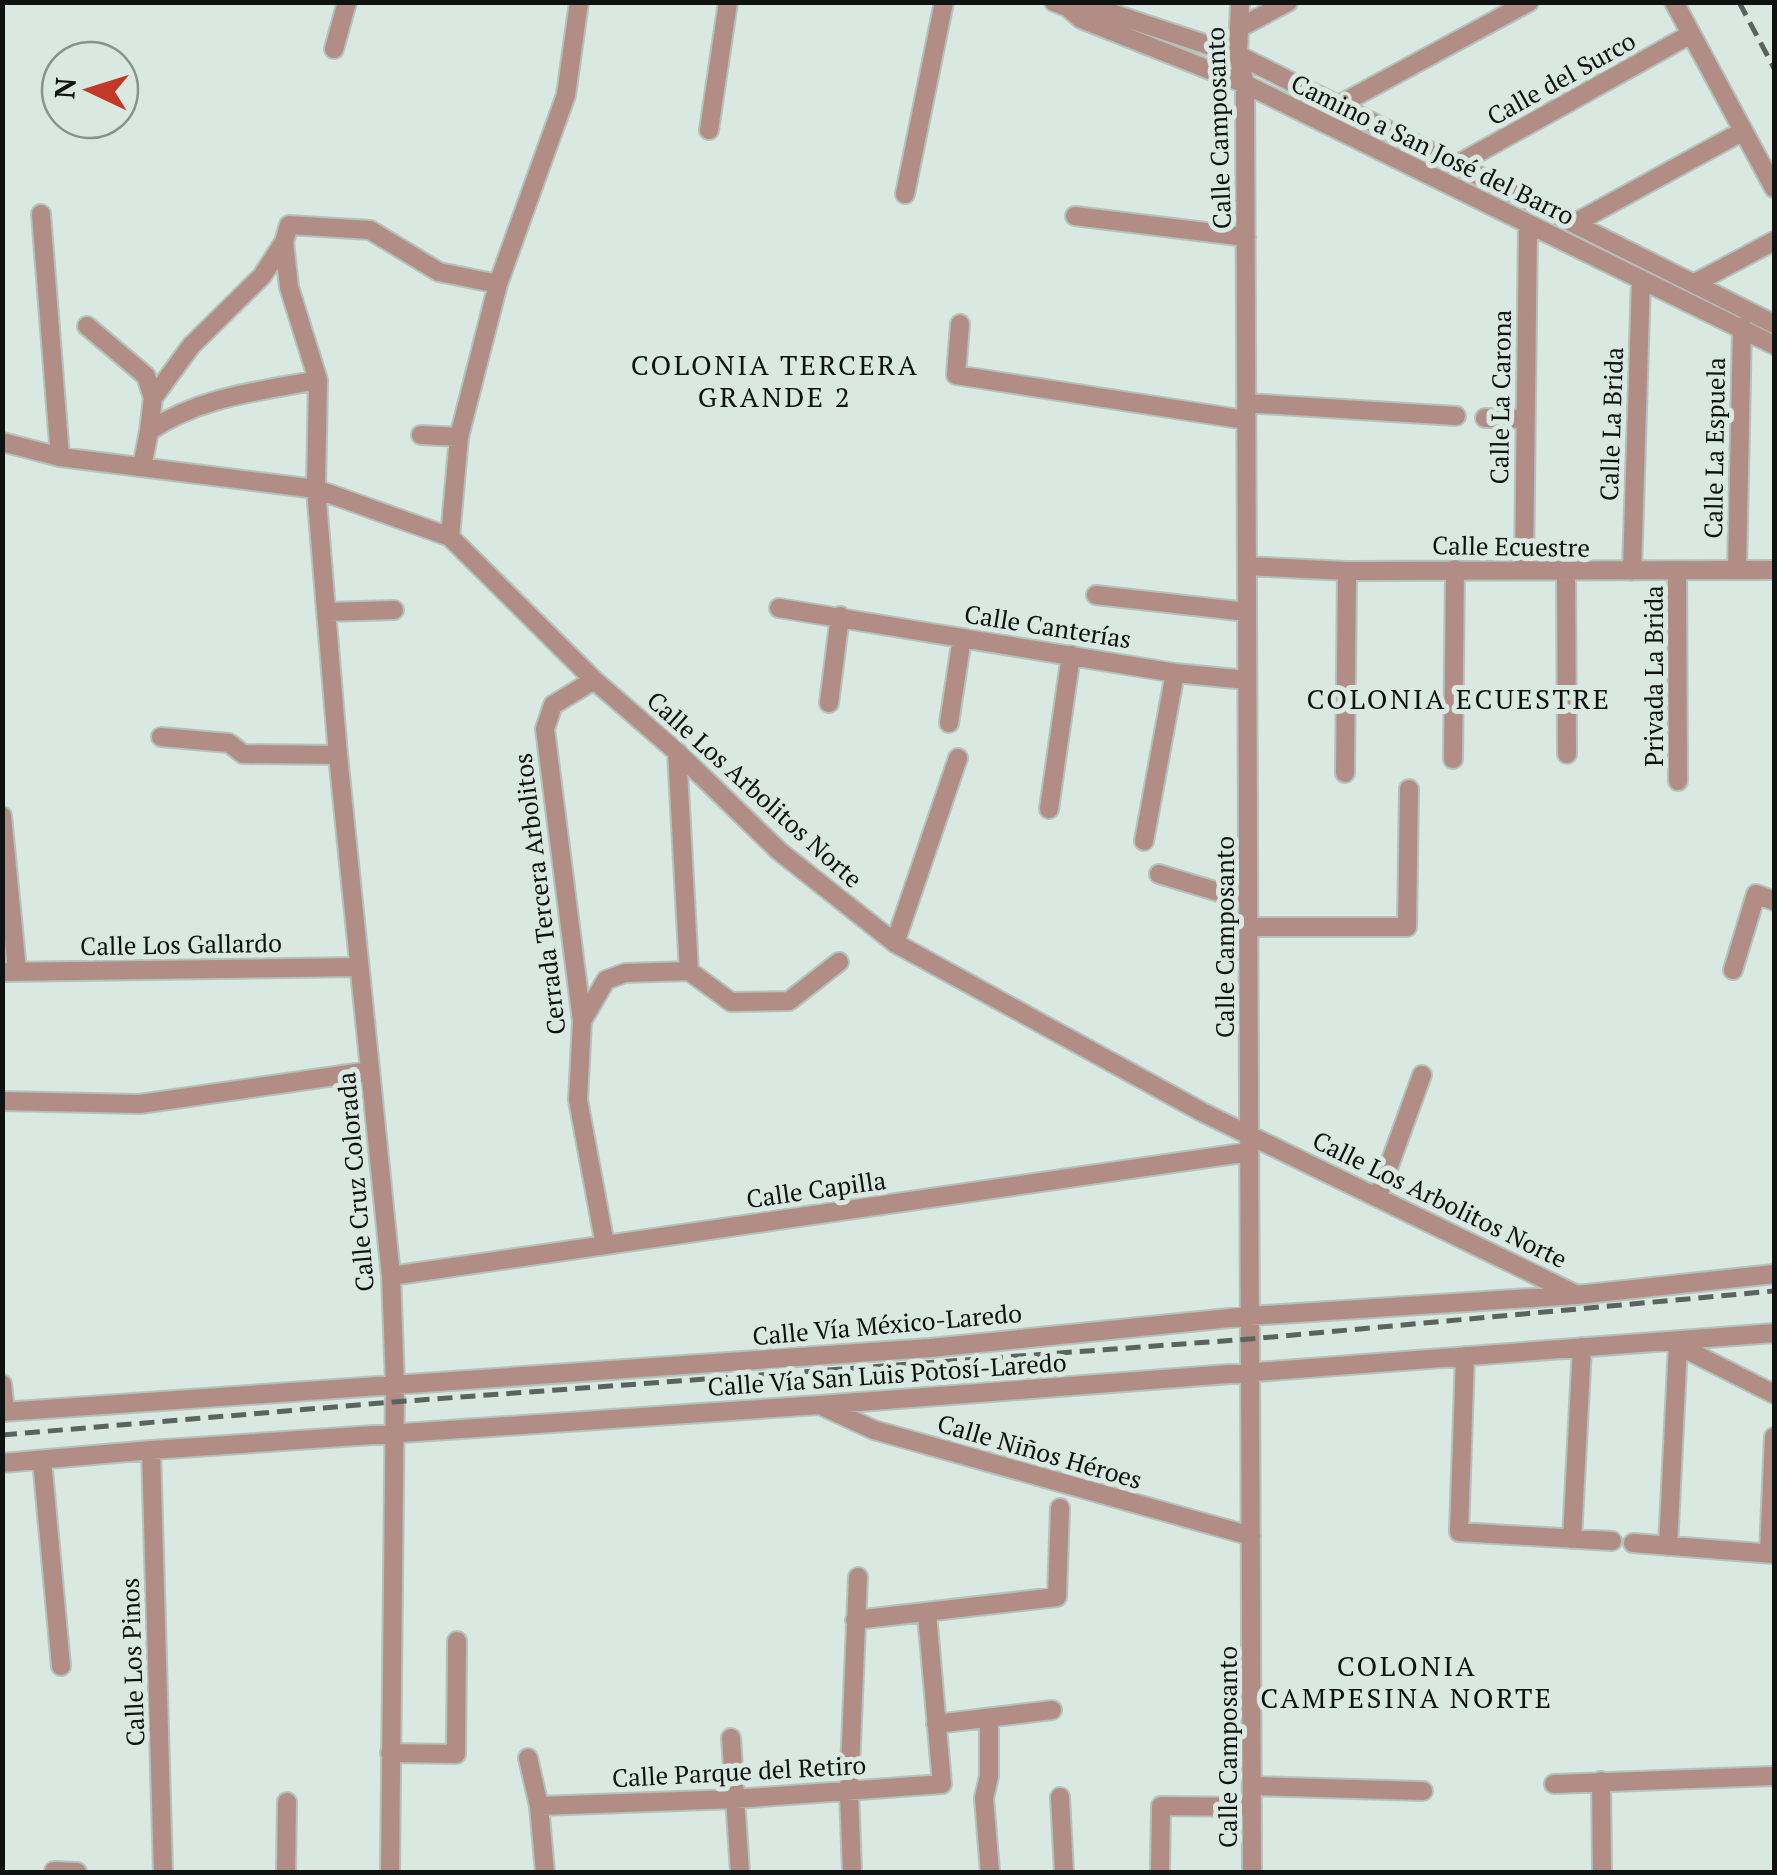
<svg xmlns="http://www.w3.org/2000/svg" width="1777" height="1875" font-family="'PT Serif',serif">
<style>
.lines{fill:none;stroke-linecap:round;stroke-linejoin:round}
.street-casing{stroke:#b4c2bc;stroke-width:22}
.street{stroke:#b28d86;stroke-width:18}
.rail{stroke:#5a635f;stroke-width:5;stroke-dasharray:15 8;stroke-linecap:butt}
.labels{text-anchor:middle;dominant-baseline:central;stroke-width:10;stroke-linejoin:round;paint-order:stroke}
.street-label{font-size:25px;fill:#0e1311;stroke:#d9e8e1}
.neighbourhood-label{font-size:28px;letter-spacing:2.5px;fill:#0e1311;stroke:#d9e8e1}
</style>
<rect width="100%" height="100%" fill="#d9e8e1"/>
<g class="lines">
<!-- street casing -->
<g class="street-casing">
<path id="street" d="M1054,2L1067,7L1081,19L1245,84L1774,345
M1240,2L1238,55L1245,84L1252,1872
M1674,2L1774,188
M1067,7L1084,4L1238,55L1774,324
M1239,28L1288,2
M334,49L347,2
M1337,106L1529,2
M709,130L728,2
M1456,165L1691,34
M905,194L944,2
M41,214L60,457
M1075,216L1246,237
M1575,223L1743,131
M1695,283L1774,241
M960,324L956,375L1246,420
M87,326L146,376L153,398
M1246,403L1456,416
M1485,418L1525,419
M149,431L153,398L191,346L262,276L284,242
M421,435L459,437
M2,442L60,457L316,489L450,537L594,680L677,752L779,851L895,943L1202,1112L1577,1295
M142,467L149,431C200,397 259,391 318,380
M450,537L459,437L498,284L566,95L579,2
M1247,566L1347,571L1774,570
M1524,570L1528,224
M1737,570L1742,327
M1632,571L1641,279
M1677,571L1678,781
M1566,572L1567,754
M1096,595L1247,612
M779,608L1175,673L1247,680
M326,612L394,610
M594,680L553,705L545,729L582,1021L578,1100L605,1245
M829,703L840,616
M949,723L962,638
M161,737L229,743L243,754L338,755
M677,752L689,971
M1453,759L1455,569
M1345,773L1347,571
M1049,809L1071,655
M2,816L17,971
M1144,841L1175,673
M1159,874L1248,901
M1248,927H1407L1409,789
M895,943L958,758
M1733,970L1756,894L1774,901
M2,972L359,967
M582,1021L606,980L625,973L689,971L731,1002L789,1001L839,962
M2,1101L140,1104L370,1071
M1378,1196L1422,1075
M391,1276L1249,1152
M1673,1343L1774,1394
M1465,1356L1459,1532L1612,1541
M2,1384L5,1412
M824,1407L874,1430L1251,1536
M2,1412L930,1348L1250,1316L1577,1295L1774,1274
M151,1450L163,1872
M42,1460L61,1666
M2,1463L151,1450L819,1405L1774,1333
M1572,1539L1582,1347
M1633,1543L1774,1554
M1668,1546L1678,1345
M1769,1553L1774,1437
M855,1620L1057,1597L1060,1508
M989,1718V1776L984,1798L990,1872
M936,1724L1052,1710
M731,1738L740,1872
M390,1753L456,1754L457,1641
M528,1758L539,1806L545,1872
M1601,1781L1602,1872
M1554,1784L1774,1776
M1252,1786L1423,1791
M1060,1797L1064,1872
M539,1806L735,1799L942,1784L927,1614
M1160,1870L1161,1806L1252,1807
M54,1871L77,1872
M286,1872L287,1802
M390,1872L395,1384L391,1276L338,755L316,489L318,380L289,287L284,242L289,225L370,230L439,272L498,284
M852,1872L849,1792L858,1577"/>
</g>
<!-- street -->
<use href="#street" class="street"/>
<!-- rail -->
<path class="rail" d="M1739,2L1774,68
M2,1435L393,1402L1250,1339L1774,1291"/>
</g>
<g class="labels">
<!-- street labels -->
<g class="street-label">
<text transform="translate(1561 78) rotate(-29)">Calle del Surco</text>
<text transform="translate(1218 128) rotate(-92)">Calle Camposanto</text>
<text transform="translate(1433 149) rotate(26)">Camino a San José del Barro</text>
<text transform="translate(1500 397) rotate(-89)">Calle La Carona</text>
<text transform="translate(1611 424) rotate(-88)">Calle La Brida</text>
<text transform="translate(1714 448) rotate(-89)">Calle La Espuela</text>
<text transform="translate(1511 546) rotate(1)">Calle Ecuestre</text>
<text transform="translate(1048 626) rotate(9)">Calle Canterías</text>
<text transform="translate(1653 676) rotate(-90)">Privada La Brida</text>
<text transform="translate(755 789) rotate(42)">Calle Los Arbolitos Norte</text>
<text transform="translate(539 894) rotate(-97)">Cerrada Tercera Arbolitos</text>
<text transform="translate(1224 937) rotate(-90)">Calle Camposanto</text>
<text transform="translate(181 944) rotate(-1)">Calle Los Gallardo</text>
<text transform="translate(355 1182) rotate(-95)">Calle Cruz Colorada</text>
<text transform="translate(816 1189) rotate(-8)">Calle Capilla</text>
<text transform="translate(1440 1199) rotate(26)">Calle Los Arbolitos Norte</text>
<text transform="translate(887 1324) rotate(-5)">Calle Vía México-Laredo</text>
<text transform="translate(887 1374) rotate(-4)">Calle Vía San Luis Potosí-Laredo</text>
<text transform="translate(1040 1451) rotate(16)">Calle Niños Héroes</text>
<text transform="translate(132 1662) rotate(-92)">Calle Los Pinos</text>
<text transform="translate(1227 1747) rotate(-90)">Calle Camposanto</text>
<text transform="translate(739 1771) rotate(-3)">Calle Parque del Retiro</text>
</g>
<!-- neighbourhood labels -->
<g class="neighbourhood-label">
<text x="775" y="364">COLONIA TERCERA<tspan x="775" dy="32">GRANDE 2</tspan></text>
<text x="1459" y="698">COLONIA ECUESTRE</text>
<text x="1407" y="1665">COLONIA<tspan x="1407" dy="32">CAMPESINA NORTE</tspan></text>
</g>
</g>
<!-- border -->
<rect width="1777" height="1875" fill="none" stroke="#0e1311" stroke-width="10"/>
<!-- north arrow -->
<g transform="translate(90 90) rotate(274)"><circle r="48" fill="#d9e8e1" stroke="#88938e" stroke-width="2.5"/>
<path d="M0-8L18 38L0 25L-18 38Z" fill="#c43827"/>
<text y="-15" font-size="28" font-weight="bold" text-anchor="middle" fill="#0e1311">N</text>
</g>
</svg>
